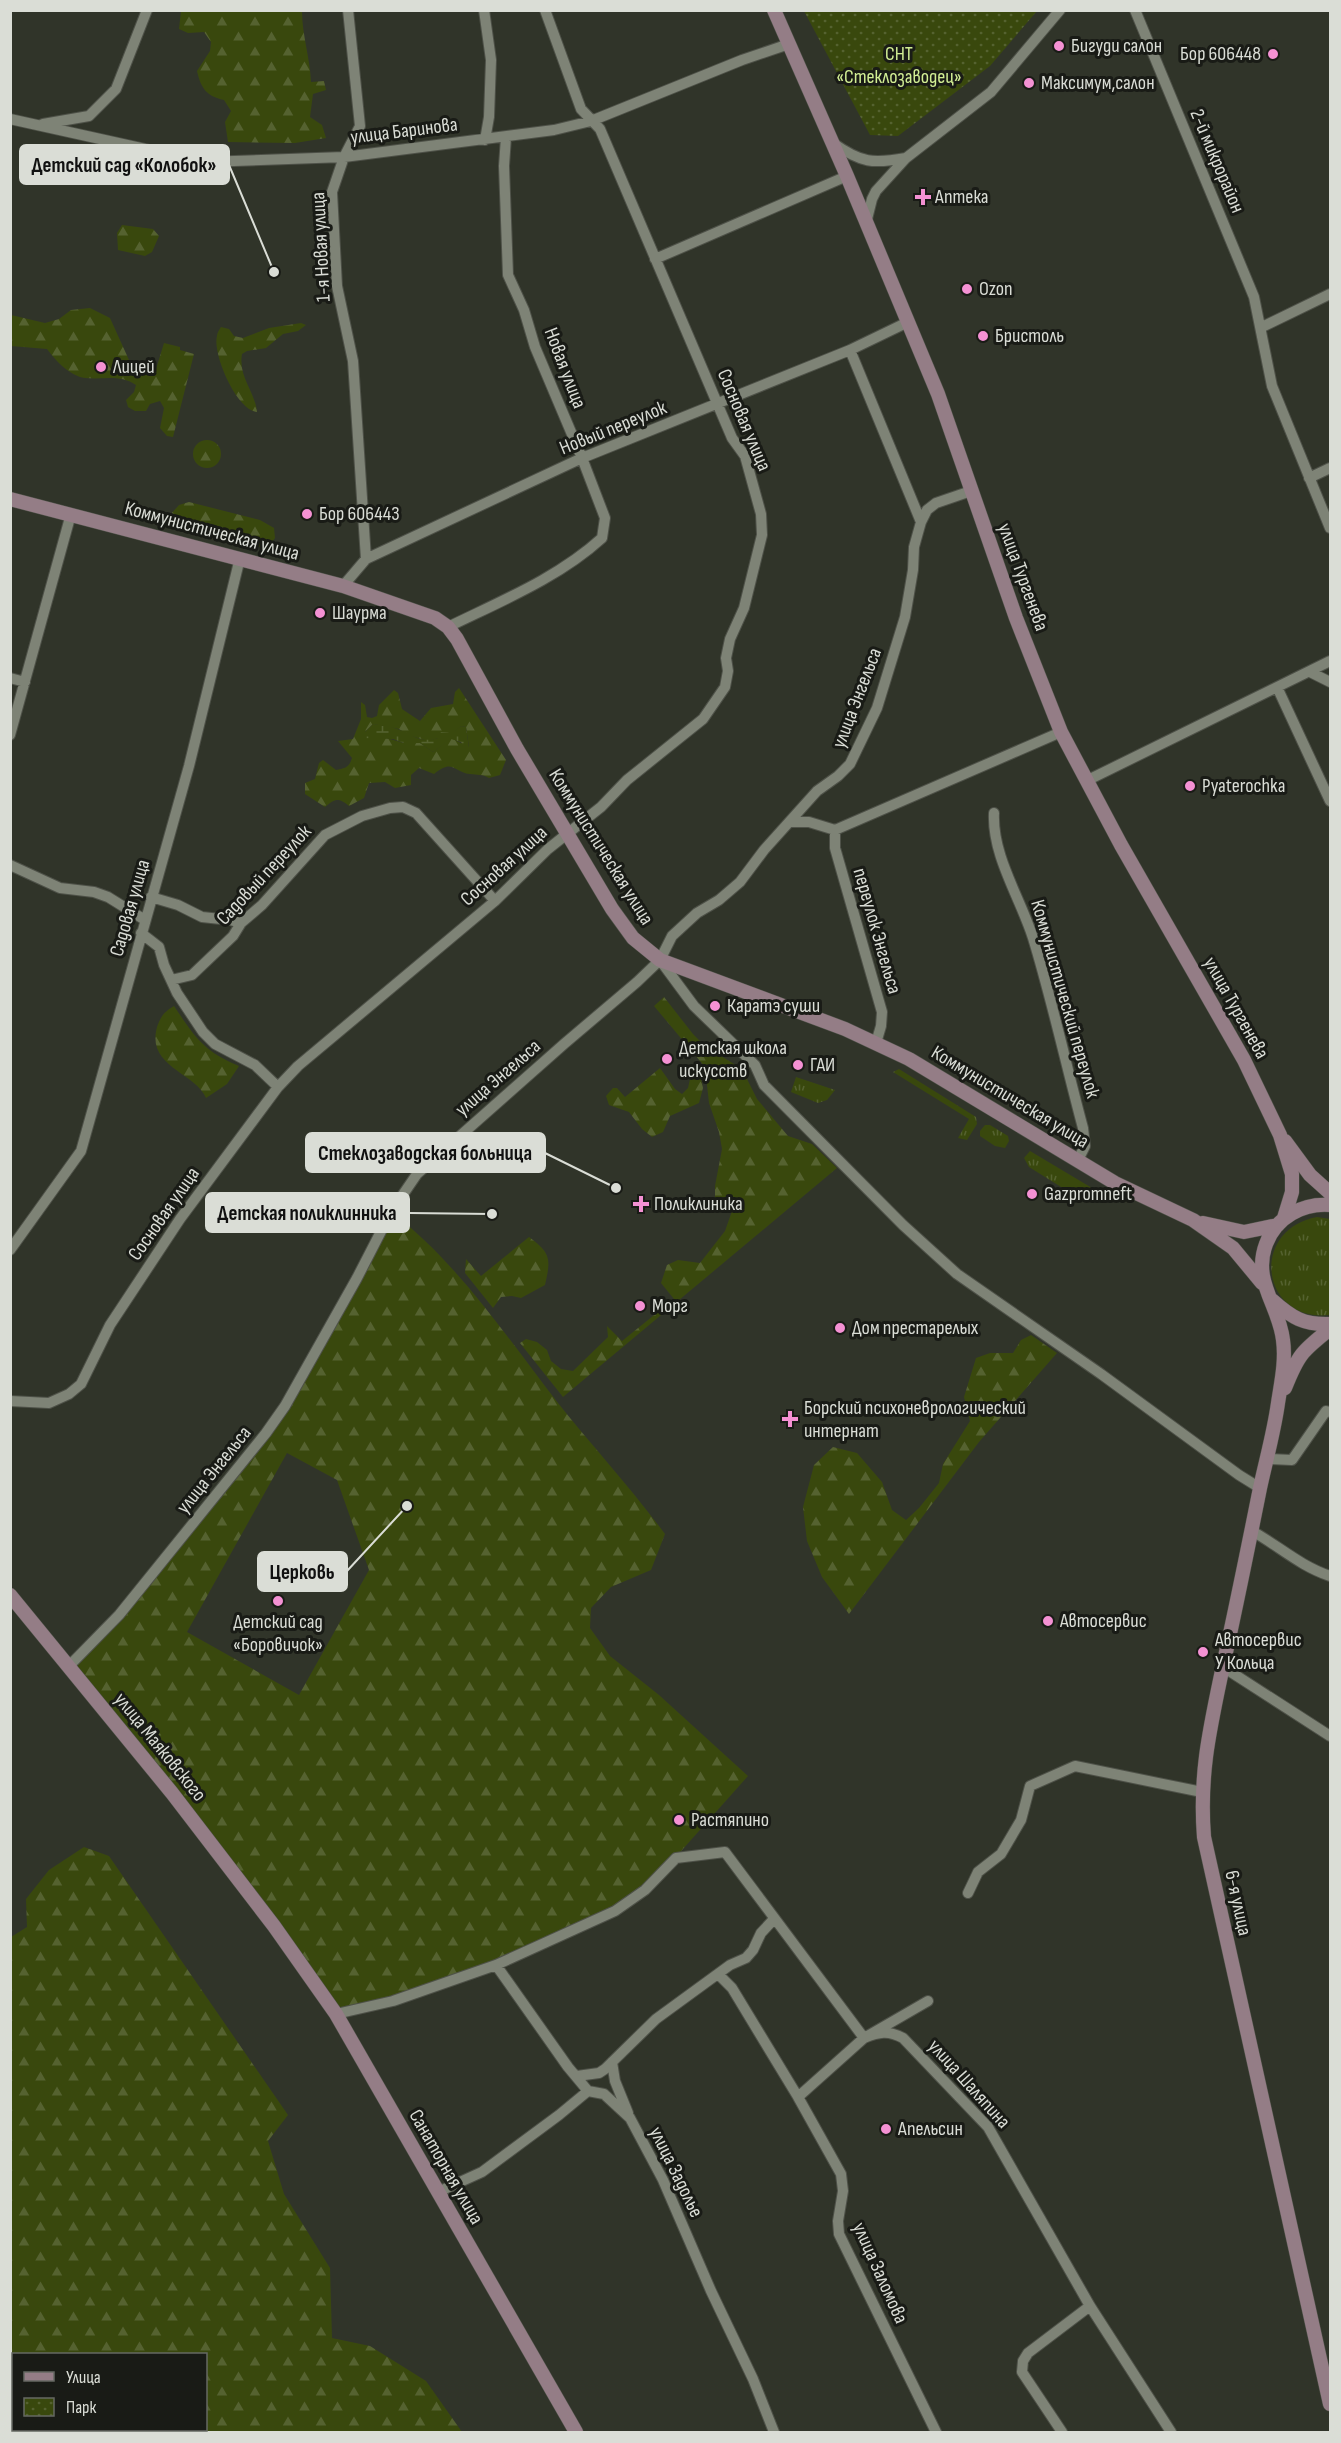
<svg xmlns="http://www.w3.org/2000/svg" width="1341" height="2443" font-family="'Sofia Sans Condensed',sans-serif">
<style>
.grass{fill:url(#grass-tufts)}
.forest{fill:url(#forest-firs);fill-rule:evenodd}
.wetland{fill:url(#wetland-marsh)}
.park{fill:url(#park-dots)}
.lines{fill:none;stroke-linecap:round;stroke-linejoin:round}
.street-casing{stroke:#4e5148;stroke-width:12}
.secondary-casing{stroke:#4e5148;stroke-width:15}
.street{stroke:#7e8376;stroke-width:10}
.secondary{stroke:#947d86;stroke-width:14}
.poi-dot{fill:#f491d3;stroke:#191b16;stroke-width:2}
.labels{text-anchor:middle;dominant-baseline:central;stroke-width:6;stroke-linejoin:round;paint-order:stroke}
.poi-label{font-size:20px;fill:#daddd6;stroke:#191b16;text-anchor:start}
.park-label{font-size:20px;fill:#d2ee94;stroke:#191b16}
.street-label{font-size:20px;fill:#daddd6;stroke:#191b16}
.leader{fill:none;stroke:#daddd6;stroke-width:2}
.callout-dot{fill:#daddd6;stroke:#191b16;stroke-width:2}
.callout{fill:#daddd6;stroke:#daddd6;stroke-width:2}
.callout-label{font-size:21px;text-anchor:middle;font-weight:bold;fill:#111}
</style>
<defs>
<pattern id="grass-tufts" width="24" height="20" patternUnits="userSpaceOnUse" patternTransform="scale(1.5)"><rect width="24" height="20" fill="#39480d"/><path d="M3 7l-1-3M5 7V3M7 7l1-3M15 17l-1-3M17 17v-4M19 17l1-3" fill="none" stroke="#556230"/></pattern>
<pattern id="forest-firs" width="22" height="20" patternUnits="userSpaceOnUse" patternTransform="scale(1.5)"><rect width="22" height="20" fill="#39480d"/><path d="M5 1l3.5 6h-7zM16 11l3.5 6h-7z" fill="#556230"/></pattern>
<pattern id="wetland-marsh" width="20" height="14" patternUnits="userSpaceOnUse" patternTransform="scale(1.5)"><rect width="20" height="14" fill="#39480d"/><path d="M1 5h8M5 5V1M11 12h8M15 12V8" fill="none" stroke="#556230"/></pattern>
<pattern id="park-dots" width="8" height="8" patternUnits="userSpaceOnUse" patternTransform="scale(1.5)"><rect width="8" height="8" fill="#39480d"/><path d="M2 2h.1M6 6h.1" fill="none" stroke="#556230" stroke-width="1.8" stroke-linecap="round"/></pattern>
</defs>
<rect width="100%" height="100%" fill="#303429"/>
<!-- grass -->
<path class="grass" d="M899,1069L976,1117L977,1124L967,1140L958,1138L969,1119L893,1072Z
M796,1077L835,1090L827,1100L818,1103L791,1092Z
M985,1125H990L1008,1136L1009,1141L1005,1148L995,1146L980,1136V1131Z
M1030,1151L1092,1188L1096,1193L1093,1201L1087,1202L1082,1200L1029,1167L1024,1158Z
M1317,1217L1330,1219V1315C1261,1323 1248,1230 1317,1217Z"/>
<!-- forest -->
<path class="forest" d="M181,11H302C302,35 310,57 311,82L324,81L326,90L313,94L310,117L322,125L326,138L295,143L228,142L225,122L231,111L224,100C206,96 201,88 197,71L210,51L211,42L204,32L188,33L179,29Z
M122,225L153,229L159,236L152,252L145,256L118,250L117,233Z
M90,308L110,318L129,360L138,367L156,369L164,343L180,347V350L194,354L173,437L167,436L160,428L164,408L160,401L150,404L146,411H135L128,407L126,400L134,392L136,385C119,374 104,380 85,378C70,376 56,361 47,349L11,346V315L45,323L59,319L71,310Z
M301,323L306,325L298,331L283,334L266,348L247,351L242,354C238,377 255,391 257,412C237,411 212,354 217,336C217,333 219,330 221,327L229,329L234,336L243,338L269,328Z
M193 454a14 14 0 1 1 28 0a14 14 0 1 1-28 0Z
M189,502L260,520L274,528L275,538L269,546L256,547L244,545L175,524L170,515L179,505Z
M459,688L506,760L500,775L489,778C482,774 478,775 470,774C453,772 453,758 434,774L419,768L411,775V785L395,788L385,782L369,783L364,798L349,806C338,797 335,799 325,807L305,794V783L315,779L319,763L323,760L336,770C345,768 349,768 352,758L338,741L353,739L361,719V702L365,705L367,717L372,718L377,716L379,705L394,690L398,693L402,709L420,721L431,708L453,704L455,692ZM373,724L399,729L408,735L428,741L452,734L461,726L466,727L469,747L451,738L433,752L420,743H404L365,732Z
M664,997L693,1034L705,1046L742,1069L757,1099L788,1136L812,1144L837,1168L563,1397L520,1343L526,1339L537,1342L547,1350L551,1361L561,1369L573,1371L608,1337L607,1326L622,1341L674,1299L661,1283L667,1265L678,1260L700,1263L725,1231L732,1211L715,1200V1186L722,1149L719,1132L709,1103L705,1067L654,1006Z
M174,1006C195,1037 203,1051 239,1066L227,1084L206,1098C195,1072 146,1067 157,1027C161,1016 164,1012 174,1006Z
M660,1068L675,1089L682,1094L688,1088L690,1079H701L703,1088L699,1103L670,1116L663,1132L652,1137L642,1129L629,1112L609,1105L606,1096L613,1088H617L625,1097Z
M391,1212C456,1260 508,1339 558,1403C593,1447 631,1488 665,1534L651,1570L611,1587L591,1608L590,1628L610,1656L659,1695L748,1776L658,1877L630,1901L496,1965L336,2014L69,1666L266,1433ZM287,1453L337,1480L369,1570L299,1695L187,1632Z
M529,1237C551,1253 551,1259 545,1285L521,1298L512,1296L501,1297L493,1308L465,1273L466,1259L481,1276Z
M1031,1335L1057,1353L979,1442L849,1614L822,1577L807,1541L803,1507L814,1465L833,1447L857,1453L882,1482L892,1510L906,1520L919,1508L939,1483L943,1464L970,1421L964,1397L976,1358L990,1353H1013L1021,1340Z
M84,1847L109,1856L288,2115L268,2141L284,2194L330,2268L332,2338L370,2346L426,2381L462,2432H11V1937L27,1927L26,1899L49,1870ZM14,2354H206V2430H14Z"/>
<!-- wetland -->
<path class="wetland" d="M373,724C381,725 390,726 397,729C413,734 419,744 438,738L441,732L452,733L461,726L466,727L469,748L464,747L461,742L451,739L433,752L420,743H404L393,739L364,738L365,732Z"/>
<!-- park -->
<path class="park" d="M804,11H1037L990,66L898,136L870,135Z"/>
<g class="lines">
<!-- street casing -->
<g class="street-casing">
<path id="street" d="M348,10L360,126L344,157L332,192L337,286L353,361L366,559
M484,10L491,60L489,117L485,140
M1135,10L1254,297L1272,386L1330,528
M10,119L204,162L344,157L554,130L591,121L742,60L789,44
M43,124L89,116L116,89L147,10
M833,143C861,163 873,164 906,158
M866,223L872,199L876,191L906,158L991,92L1060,10
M655,259L847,176
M1262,327L1330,294
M850,350L921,522
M1309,478L1330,468
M343,586L366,559L582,458L850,350L908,322
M448,627C501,601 558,578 602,538L605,518L582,458L535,347L524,310L508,275L504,166L506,137
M1310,672L1330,682
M10,678L25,682
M1277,687L1330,801
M10,735L71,514
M1086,781L1330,661
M994,813C992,856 1020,897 1033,938C1052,1000 1066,1065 1083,1128L1085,1146L1078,1160
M790,822H809L835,830L1061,732
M835,830V848L882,1012L881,1026L876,1043
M10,865L60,888L94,892L108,897L145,920
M151,897L178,905L202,917L230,920L241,923
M141,933L159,947L164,965L177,993L203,1032L215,1044L255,1065L278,1087
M660,960L694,1006L755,1065L764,1085L903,1225L957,1274L1101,1374L1239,1475L1260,1488
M171,980L192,975L233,936L241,923L262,905L325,835L362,816L390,808L403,807L416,813L495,901
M10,1250L81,1151L189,766L240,558
M10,1401L49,1403L69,1394L81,1384L110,1325L180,1219L278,1087L298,1066L495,901L548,849L601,807L627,780L703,719L725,687L728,671L726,658L730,639L744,608L762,535L761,514L745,456L732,438L600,129L581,109L545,10
M1267,1459L1292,1460L1326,1411L1330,1412
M1252,1531C1279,1546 1300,1566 1330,1576
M69,1666L119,1615L266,1433L285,1406L357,1278L391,1212L417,1174L564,1044L637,982L660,960L672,936L697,913L719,900L740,882L764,850L817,791L838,776L850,764L877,708L905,617L913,570L914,547L921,522L927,510L936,503L971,491
M1223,1667L1330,1736
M968,1893L978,1872L1001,1854L1021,1820L1030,1786L1075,1766L1202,1792
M496,1965L568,2067L588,2091L604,2094L630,2118L663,2180L711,2291L753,2379L774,2432
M718,1974L732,1988L798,2097L841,2174L843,2191L838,2221L839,2234L936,2432
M336,2014L393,2001L496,1965L615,1911L645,1890L676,1858L725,1852L864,2038C879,2032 888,2030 903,2038L988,2127L1090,2306L1171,2432
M612,2062L615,2081L628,2113
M577,2076L599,2073L605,2069L656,2019L730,1965L746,1958L753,1950L761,1933L774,1919
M798,2097L864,2038L928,2001
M438,2192L482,2172L559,2115L588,2091
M1062,2432L1022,2372L1023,2361L1028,2353L1090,2306"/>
</g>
<!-- secondary casing -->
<g class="secondary-casing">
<path id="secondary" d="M774,10L847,176L938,394L1016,618L1061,732L1121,845L1244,1060L1280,1135L1292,1174V1192L1284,1218
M10,499L343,586L435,618L448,627L457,639L517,749L612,909L633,938L660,960L845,1029L909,1059L1115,1183L1193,1220L1233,1248L1262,1283
M1285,1141L1310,1175L1330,1193
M1330,1205C1303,1203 1276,1217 1266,1244C1252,1281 1279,1305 1283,1340C1286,1361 1281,1383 1278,1403C1274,1432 1266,1460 1260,1488C1248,1548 1236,1607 1223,1666C1210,1728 1199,1774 1204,1837L1330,2404
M1203,1223L1244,1232L1278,1225
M1272,1300C1292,1318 1304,1325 1330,1324
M1285,1388C1298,1355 1302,1351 1330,1329
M10,1595L172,1793L274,1926L336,2014L576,2432"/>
</g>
<!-- street -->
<use href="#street" class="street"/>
<!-- secondary -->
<use href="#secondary" class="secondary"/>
</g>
<!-- markers -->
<g class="poi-dot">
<circle cx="1059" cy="46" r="6"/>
<circle cx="1273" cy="54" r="6"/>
<circle cx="1029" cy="83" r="6"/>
<path d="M920 188h6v6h6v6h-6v6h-6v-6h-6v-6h6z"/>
<circle cx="967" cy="289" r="6"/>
<circle cx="983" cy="336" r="6"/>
<circle cx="101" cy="367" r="6"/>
<circle cx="307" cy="514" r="6"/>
<circle cx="320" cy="613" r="6"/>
<circle cx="1190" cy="786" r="6"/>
<circle cx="715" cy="1006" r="6"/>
<circle cx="667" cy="1059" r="6"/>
<circle cx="798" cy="1065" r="6"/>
<circle cx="1032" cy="1194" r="6"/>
<path d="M638 1195h6v6h6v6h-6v6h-6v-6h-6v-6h6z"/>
<circle cx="640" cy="1306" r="6"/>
<circle cx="840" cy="1328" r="6"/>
<path d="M787 1410h6v6h6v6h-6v6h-6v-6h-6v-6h6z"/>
<circle cx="278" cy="1601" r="6"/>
<circle cx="1048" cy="1621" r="6"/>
<circle cx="1203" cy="1652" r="6"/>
<circle cx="679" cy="1820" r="6"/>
<circle cx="886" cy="2129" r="6"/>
</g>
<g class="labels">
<!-- poi labels -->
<g class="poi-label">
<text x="1071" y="46">Бигуди салон</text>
<text x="1261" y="54" text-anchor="end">Бор 606448</text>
<text x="1041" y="83">Максимум,салон</text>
<text x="935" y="197">Аптека</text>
<text x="979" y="289">Ozon</text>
<text x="995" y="336">Бристоль</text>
<text x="113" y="367">Лицей</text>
<text x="319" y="514">Бор 606443</text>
<text x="332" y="613">Шаурма</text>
<text x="1202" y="786">Pyaterochka</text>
<text x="727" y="1006">Каратэ суши</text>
<text x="679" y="1048">Детская школа<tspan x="679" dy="23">искусств</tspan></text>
<text x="810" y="1065">ГАИ</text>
<text x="1044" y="1194">Gazpromneft</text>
<text x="654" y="1204">Поликлиника</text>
<text x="652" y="1306">Морг</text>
<text x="852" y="1328">Дом престарелых</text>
<text x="804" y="1408">Борский психоневрологический<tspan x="804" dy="23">интернат</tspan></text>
<text x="1060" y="1621">Автосервис</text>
<text x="278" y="1622" text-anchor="middle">Детский сад<tspan x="278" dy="23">«Боровичок»</tspan></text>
<text x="1215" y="1640">Автосервис<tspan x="1215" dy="23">У Кольца</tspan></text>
<text x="691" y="1820">Растяпино</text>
<text x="898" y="2129">Апельсин</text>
</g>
<!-- park labels -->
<g class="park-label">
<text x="899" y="54">СНТ<tspan x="899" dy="23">«Стеклозаводец»</tspan></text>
</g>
<!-- street labels -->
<g class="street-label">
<text transform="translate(404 131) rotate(-7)">улица Баринова</text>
<text transform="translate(1217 161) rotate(67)">2-й микрорайон</text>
<text transform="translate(321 247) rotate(-93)">1-я Новая улица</text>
<text transform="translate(565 368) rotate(69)">Новая улица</text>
<text transform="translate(744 420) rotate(67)">Сосновая улица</text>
<text transform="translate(613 428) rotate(-22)">Новый переулок</text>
<text transform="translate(212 531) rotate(15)">Коммунистическая улица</text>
<text transform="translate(1023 577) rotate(70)">улица Тургенева</text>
<text transform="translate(857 698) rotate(-69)">улица Энгельса</text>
<text transform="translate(601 847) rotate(58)">Коммунистическая улица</text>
<text transform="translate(504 866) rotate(-42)">Сосновая улица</text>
<text transform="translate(264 875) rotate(-47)">Садовый переулок</text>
<text transform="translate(130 908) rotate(-74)">Садовая улица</text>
<text transform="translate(877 931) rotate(74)">переулок Энгельса</text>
<text transform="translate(1065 999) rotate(74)">Коммунистический переулок</text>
<text transform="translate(1236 1008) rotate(61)">улица Тургенева</text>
<text transform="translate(498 1078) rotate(-41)">улица Энгельса</text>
<text transform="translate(1010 1097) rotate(31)">Коммунистическая улица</text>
<text transform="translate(164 1214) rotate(-55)">Сосновая улица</text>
<text transform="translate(214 1470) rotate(-51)">улица Энгельса</text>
<text transform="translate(160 1747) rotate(51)">улица Маяковского</text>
<text transform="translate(1238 1903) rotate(78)">6-я улица</text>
<text transform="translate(969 2084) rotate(48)">улица Шаляпина</text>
<text transform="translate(446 2167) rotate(60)">Санаторная улица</text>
<text transform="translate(676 2172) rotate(64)">улица Задолье</text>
<text transform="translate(880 2273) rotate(66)">улица Заломова</text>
</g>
</g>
<!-- callouts -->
<path class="leader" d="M274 272L229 165M616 1188L545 1153M492 1214L409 1213M407 1506L347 1571"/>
<g class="callout-dot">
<circle cx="274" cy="272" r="6"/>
<circle cx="616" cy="1188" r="6"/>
<circle cx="492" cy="1214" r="6"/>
<circle cx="407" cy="1506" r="6"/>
</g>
<g class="callout">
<rect x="20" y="145" width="209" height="39" rx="6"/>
<rect x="306" y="1133" width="239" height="39" rx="6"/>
<rect x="206" y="1193" width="203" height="39" rx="6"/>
<rect x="258" y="1552" width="89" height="39" rx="6"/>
</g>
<g class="callout-label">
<text x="124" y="172">Детский сад «Колобок»</text>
<text x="425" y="1160">Стеклозаводская больница</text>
<text x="307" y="1220">Детская поликлинника</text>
<text x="302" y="1579">Церковь</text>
</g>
<!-- border -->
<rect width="1341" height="2443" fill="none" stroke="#daddd6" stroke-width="24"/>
<!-- legend -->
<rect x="12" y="2353" width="195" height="78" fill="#191b16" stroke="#666963" stroke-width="1.5"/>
<rect x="24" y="2372" width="30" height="9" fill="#947d86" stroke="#666963" stroke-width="1.5"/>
<text x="66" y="2383" font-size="18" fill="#daddd6">Улица</text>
<rect x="24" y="2398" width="30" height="18" fill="url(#park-dots)" stroke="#666963" stroke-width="1.5"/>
<text x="66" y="2413" font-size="18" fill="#daddd6">Парк</text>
</svg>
